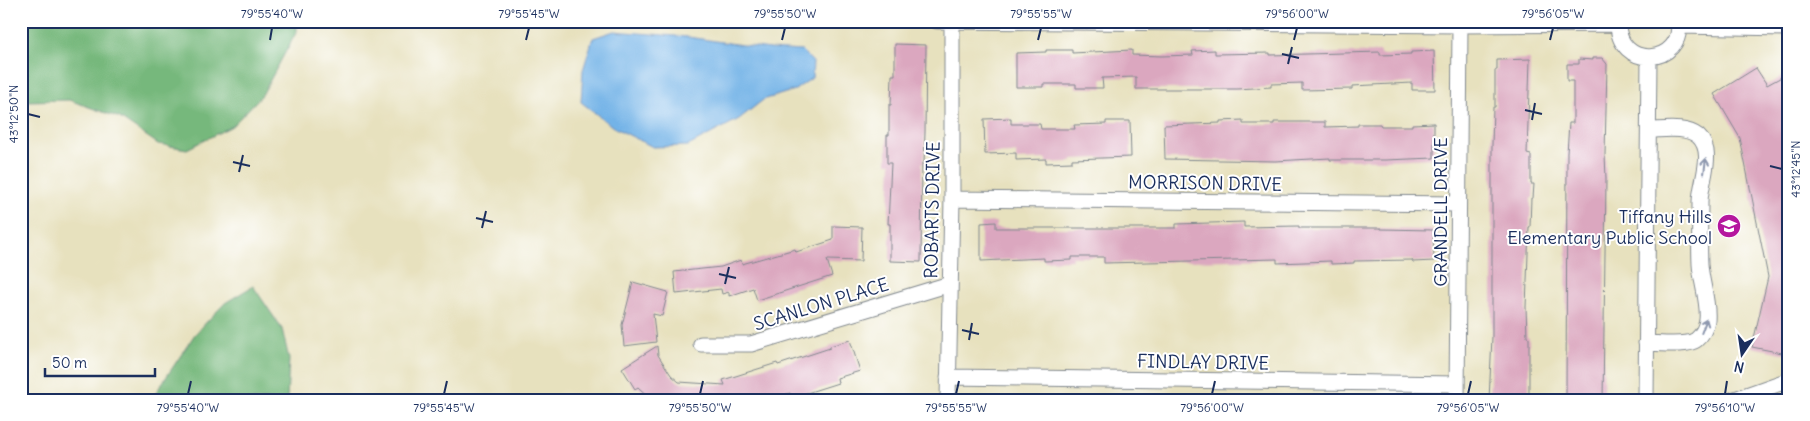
<svg xmlns="http://www.w3.org/2000/svg" width="1810" height="421" font-family="Delius,sans-serif">
<style>
.forest{fill:#76b87b;stroke:#48746c}
.water{fill:#73b3e7;stroke:#4771a2}
.building{fill:#dba7bf}
.lines{fill:none;stroke-linecap:round;stroke-linejoin:round}
.minor-casing{stroke:#81888e;stroke-width:17}
.minor{stroke:#fff;stroke-width:15}
.oneway{stroke:#8d97ae}
.ticks{fill:none;stroke:#1b2f5e;stroke-width:2}
.labels{text-anchor:middle;dominant-baseline:central;stroke-width:4;stroke-linejoin:round;paint-order:stroke}
.street-label{font-size:18px;fill:#1b2f5e;stroke:#fff}
.poi-label{font-size:18px;fill:#1b2f5e;stroke:#fff;text-anchor:end}
.neatline{fill:none;stroke:#1b2f5e;stroke-width:2}
.ticks-label{font-size:12px;text-anchor:middle;fill:#1b2f5e}
</style>
<rect width="100%" height="100%" fill="#fff"/>
<filter id="ink" filterUnits="userSpaceOnUse"><feTurbulence type="fractalNoise" baseFrequency=".02" numOctaves="2"/><feDisplacementMap in="SourceGraphic" scale="10" xChannelSelector="R" yChannelSelector="G"/><feConvolveMatrix kernelMatrix="1 2 1 2 8 2 1 2 1" color-interpolation-filters="sRGB"/></filter>
<filter id="wash" filterUnits="userSpaceOnUse"><feTurbulence type="fractalNoise" baseFrequency=".0096" numOctaves="4" result="noise"/><feDisplacementMap in="SourceGraphic" scale="20" xChannelSelector="R" yChannelSelector="G"/><feGaussianBlur stdDeviation="1.12" result="paint"/><feColorMatrix in="noise" values="0 0 0 0 0 0 0 0 0 0 0 0 0 0 0 0 0 1.4 0 .05"/><feComposite in="paint" operator="in"/></filter>
<g filter="url(#wash)">
<rect width="100%" height="100%" fill="#e7e1be"/>
<!-- forest -->
<path class="forest" d="M21,21H297V31L262,95L232,126L187,149L158,144L120,118L69,100L28,101L21,103Z
M253,286L282,329L289,359L287,400H151L195,334L225,303Z"/>
<!-- water -->
<path class="water" d="M614,31L688,37L770,49L802,51L813,62L812,78L795,90L763,100L739,119L688,146L653,147L613,127L581,102L583,70L593,38Z"/>
<g id="blocks">
<!-- building -->
<path class="building" d="M895,44L926,45L925,132L924,163H922L921,262L890,261V224H888L891,163H887V135H889V105H891L892,75H895Z
M1046,50H1072V53L1132,50V55L1162,56L1193,55L1192,51L1215,50V54L1270,53V55L1380,52V55L1411,54V52L1434,51L1435,90H1412V83L1352,86V89L1302,90V83L1271,84V87L1237,89H1136V77L1102,78L1103,88H1076V84H1043V87H1016V53L1046,52Z
M1593,58H1602L1607,64L1605,154L1606,179L1603,400H1566L1567,153L1569,123H1573V81H1567V64H1579V59L1593,60Z
M1530,59L1527,154L1531,155V184H1534L1533,198H1531L1530,227H1529L1526,307L1527,337L1529,338V400H1489L1492,337V145L1493,107H1495V70H1497V60Z
M1756,68L1767,85L1789,73V346L1787,354L1752,347L1768,277L1740,138L1714,94Z
M1011,118V124H1040L1041,129H1075L1074,125L1106,124V121H1130L1131,157L1072,159V162L1046,163V159L1016,160V153L985,154L984,119Z
M1243,120V124H1274V122H1325V127L1358,126V124H1380L1381,126H1412V124L1434,123V158L1386,160H1330V158L1275,161L1165,159L1164,125L1220,123V121Z
M996,222V228H1176V224L1244,222V227L1299,226V228H1381V229L1433,230L1434,261L1413,262L1412,260L1354,261V263L1331,264V261L1277,263V259L1104,263V257H1072V260L1044,261V258L981,261V223Z
M833,226L862,227L861,261L827,260L832,276L757,300L753,288L729,296V292L722,294L721,289L676,294L674,272L721,267L741,260L742,264L795,249L796,252L833,240Z
M633,282L668,292L662,316L653,314L656,342L624,346L622,325Z
M850,340L860,371L837,378L838,383L791,398L790,393L769,400H652L638,387L635,389L622,368L657,346L658,355L671,375L679,382L725,385L723,380L777,363L778,365L830,348V346Z"/>
</g>
</g>
<g filter="url(#ink)">
<use href="#blocks" fill-opacity="0" stroke="#81888e" stroke-width="1"/>
<g class="lines">
<!-- minor casing -->
<g class="minor-casing">
<path id="minor" d="M937,21L1460,25L1618,24
M1618,21C1616,72 1686,65 1678,21
M1679,26L1789,28
M952,199L1458,204
M1646,343C1658,343 1686,347 1696,340C1702,335 1706,328 1707,320C1709,302 1701,282 1700,264C1699,243 1700,223 1700,202C1700,182 1716,152 1698,136C1686,126 1663,130 1649,130
M701,344H751L950,284
M948,377L1457,384
M948,400L952,199V21
M1457,400L1460,25
M1646,400L1649,57
M1732,400L1789,380"/>
</g>
<!-- minor -->
<use href="#minor" class="minor"/>
</g>
<!-- one-way arrows -->
<defs><path id="oneway-shaft" d="M-6 0H5M1.5-3L5.5 0L1.5 3" fill="none" stroke-width="1.6" stroke-linecap="round" stroke-linejoin="round" transform="scale(1.25)"/></defs>
<g class="oneway">
<use href="#oneway-shaft" transform="translate(1705 166) rotate(-83)"/>
<use href="#oneway-shaft" transform="translate(1704 326) rotate(-69)"/>
</g>
</g>
<!-- ticks -->
<path class="ticks" d="M270,40L272,28M526,40L529,28M782,40L785,28M1038,40L1041,28M1294,40L1297,28M1550,40L1553,28M1282,54L1299,58M1288,64L1292,47M1525,110L1542,114M28,114L40,117M1532,120L1535,103M233,162L250,166M1770,166L1782,169M239,172L243,155M476,218L493,222M482,228L486,211M719,274L736,278M725,284L729,267M962,330L979,334M969,340L972,323M188,394L191,381M444,394L447,381M700,394L703,381M956,394L959,381M1212,394L1215,381M1468,394L1471,381M1725,394L1727,381"/>
<!-- icons -->
<defs>
<g id="school-disc" transform="scale(1.25)"><circle r="9.5" fill="#b5179e" stroke="#fff"/><path d="M0-5L7-2L0 1L-7-2ZM-4 1L0 2.5L4 1V4Q0 6-4 4Z" fill="#fff"/></g>
</defs>
<g fill-rule="evenodd">
<use href="#school-disc" x="1729" y="226"/>
</g>
<g class="labels">
<!-- street labels -->
<g class="street-label">
<text transform="translate(1205 183) rotate(1)">MORRISON DRIVE</text>
<text transform="translate(932 210) rotate(-89)">ROBARTS DRIVE</text>
<text transform="translate(1440 212) rotate(-90)">GRANDELL DRIVE</text>
<text transform="translate(821 304) rotate(-17)">SCANLON PLACE</text>
<text transform="translate(1203 362) rotate(1)">FINDLAY DRIVE</text>
</g>
<!-- poi labels -->
<g class="poi-label">
<text x="1712" y="216">Tiffany Hills<tspan x="1712" dy="21">Elementary Public School</tspan></text>
</g>
</g>
<!-- margin -->
<rect width="1810" height="421" fill="none" stroke="#fff" stroke-width="55"/>
<!-- north arrow -->
<g transform="translate(1742 354) rotate(193)" stroke="#ffffff" stroke-width="4" paint-order="stroke">
<path d="M0-4L9 19L0 12L-9 19Z" fill="#1b2f5e"/>
<text y="-8" font-size="14" font-weight="bold" text-anchor="middle" fill="#1b2f5e">N</text>
</g>
<!-- scale -->
<path d="M45 368v8h110v-8" fill="none" stroke="#1b2f5e" stroke-width="2.5"/>
<text x="52" y="368" font-size="15" fill="#1b2f5e" stroke="#ffffff" stroke-width="4" paint-order="stroke">50 m</text>
<rect x="28" y="28" width="1754" height="366" class="neatline"/>
<g class="ticks-label">
<text x="272" y="18">79°55'40"W</text>
<text x="529" y="18">79°55'45"W</text>
<text x="785" y="18">79°55'50"W</text>
<text x="1041" y="18">79°55'55"W</text>
<text x="1297" y="18">79°56'00"W</text>
<text x="1553" y="18">79°56'05"W</text>
<text transform="translate(14 114) rotate(-90)" y="4">43°12'50"N</text>
<text transform="translate(1796 169) rotate(-90)" y="4">43°12'45"N</text>
<text x="188" y="412">79°55'40"W</text>
<text x="444" y="412">79°55'45"W</text>
<text x="700" y="412">79°55'50"W</text>
<text x="956" y="412">79°55'55"W</text>
<text x="1212" y="412">79°56'00"W</text>
<text x="1468" y="412">79°56'05"W</text>
<text x="1725" y="412">79°56'10"W</text>
</g>
</svg>
